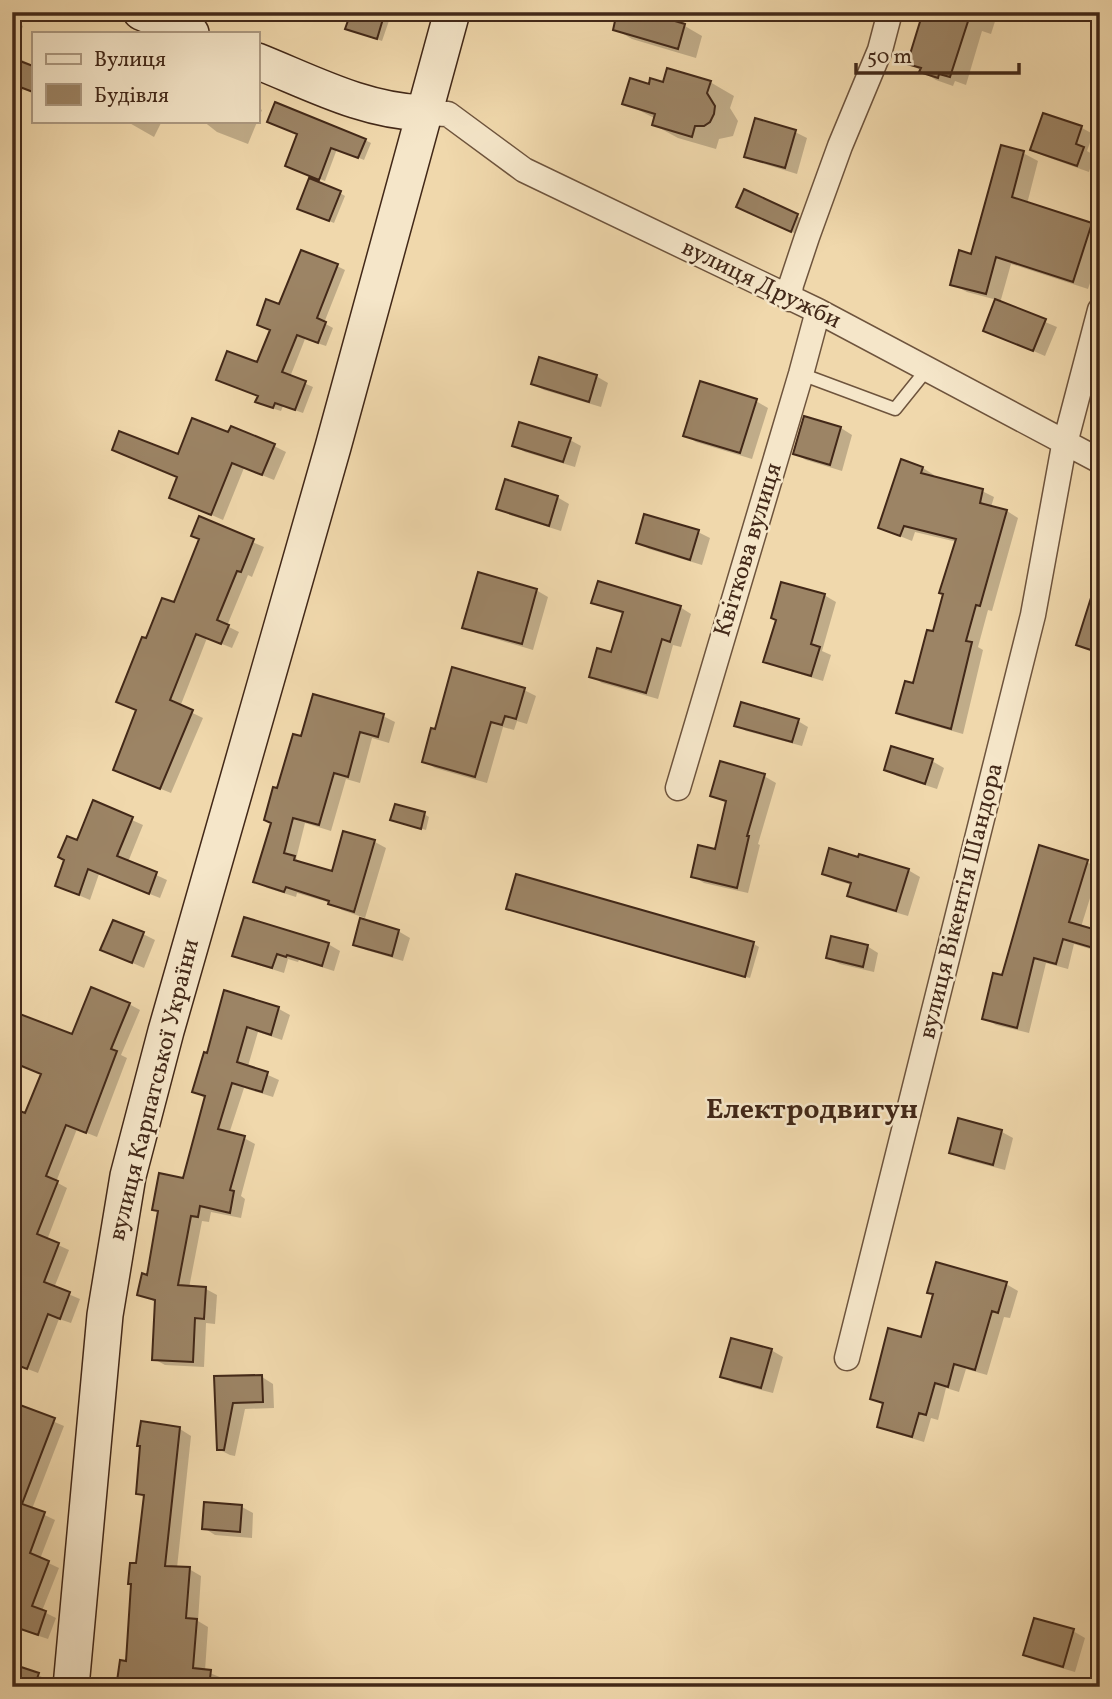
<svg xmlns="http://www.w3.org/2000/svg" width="1112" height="1699" font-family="Vollkorn,serif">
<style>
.shadow{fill:#0003}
.building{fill:#9c8465;stroke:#422818;stroke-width:2}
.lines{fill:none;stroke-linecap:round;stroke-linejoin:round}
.lane-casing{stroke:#6e543d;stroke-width:15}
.street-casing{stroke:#6e543d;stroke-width:27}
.secondary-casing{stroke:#422818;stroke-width:38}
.lane{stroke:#f5e6c9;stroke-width:12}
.street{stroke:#f5e6c9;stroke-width:24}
.secondary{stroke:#f5e6c9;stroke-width:35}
.labels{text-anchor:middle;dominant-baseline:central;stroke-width:5;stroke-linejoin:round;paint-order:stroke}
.street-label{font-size:24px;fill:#422818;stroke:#f5e6c9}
.quarter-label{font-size:28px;font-weight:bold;fill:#422818;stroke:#f5e6c9}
</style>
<rect width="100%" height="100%" fill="#f0d8ac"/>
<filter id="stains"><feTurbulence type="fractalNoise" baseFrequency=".00286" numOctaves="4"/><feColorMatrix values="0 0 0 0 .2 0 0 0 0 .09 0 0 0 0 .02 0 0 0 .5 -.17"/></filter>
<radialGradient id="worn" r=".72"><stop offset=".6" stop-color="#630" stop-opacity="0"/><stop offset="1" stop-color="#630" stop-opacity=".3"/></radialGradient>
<!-- shadow -->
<path class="shadow" d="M352,12H392L382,41L353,31Z
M619,12H687L683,25L702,36L696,58L632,39L615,29Z
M925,12H998L991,34L982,31L966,85L955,81L953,86L936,80L909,63Z
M12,20L23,26L15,48H12Z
M12,55L32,65L33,68V93L23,89L12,117Z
M710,82L734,96L730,108L738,121L733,136L719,139L716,149L678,138L654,125L656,119L625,103L650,86Z
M257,107L262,110L248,144L217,132L203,121H257Z
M1044,115L1082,128L1093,134L1087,151L1094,155L1089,172L1044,156L1032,150Z
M126,121H162L154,137Z
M795,132L807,138L797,174L758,162L746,156Z
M299,134L365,140L371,143L364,160L337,149L325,181L292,168Z
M1023,153L1038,161L1027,204L1091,225L1100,230V253L1088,289L1011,264L1000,303L1057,327L1045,356L985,330L997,300L967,292L952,284L973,256Z
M745,191L809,222L803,237L750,213Z
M340,193L345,196L334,223L304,211Z
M337,266L345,270L324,323L333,328L326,346L305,339L290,377L313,387L303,413L283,406L281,411L265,406L257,401L259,397L218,380L258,365L280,307Z
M596,376L608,383L601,407L544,390L533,384Z
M756,401L768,408L752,459L696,442L685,435Z
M805,418L841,428L852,435L842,471L806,460L795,454Z
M229,434L274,446L286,452L274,480L244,468L223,520L171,497L179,478L114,449L179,457Z
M570,440L581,446L575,467L525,452L514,446Z
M902,461L923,468L934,475L933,478L982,491L994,497L991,507L1007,511L1018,518L992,611L988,610L978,647L983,650L963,734L910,719L898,712L914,685L934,633L957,542L915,532L912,541L880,528Z
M557,497L569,504L561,531L510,515L498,508Z
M200,519L264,547L252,577L248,575L227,626L239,632L232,648L207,638L180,707L203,718L171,793L126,775L138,711L118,701L147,641L175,605L201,539Z
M698,532L710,538L702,565L649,549L638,543Z
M536,590L548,597L533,650L476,633L464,627Z
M824,595L836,602L822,651L831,655L823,681L777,667L766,661Z
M593,602L680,607L691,614L681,647L673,645L658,699L602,683L591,676L612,654L624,614L605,608Z
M524,690L536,696L527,724L517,721L514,730L503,727L487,783L435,768L424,761Z
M383,716L395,722L389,743L372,738L360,783L346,779L331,831L305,823L296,859L306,865L333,873L345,833L375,842L386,848L365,918L342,910L331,903L297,893L296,897L267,888L255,881L273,824L279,790L303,739Z
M798,721L808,727L802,746L746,731L736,725Z
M932,761L944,768L937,789L897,776L886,769Z
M764,776L776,783L758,844L760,845L748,893L704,883L693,876L716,851L727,803L712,795Z
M94,803L143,825L128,862L167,880L160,898L99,874L90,900L57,886Z
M424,814L429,817L426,830L392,819Z
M1087,862L1099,869L1081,927L1100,933V952L1074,944L1068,969L1046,963L1029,1033L996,1025L984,1018Z
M908,870L920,877L908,916L860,902L849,896L852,885L835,880L824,873Z
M517,876L754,944L759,947L750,978L513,911Z
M398,931L410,938L403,961L366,950L355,944Z
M143,934L155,940L144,968L103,950Z
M328,944L340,951L334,971L299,960L298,962L288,959L284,973L246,961L234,955Z
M867,946L878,953L874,972L840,964L828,958Z
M226,993L279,1009L290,1015L282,1040L258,1032L248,1066L279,1080L273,1097L244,1088L229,1134L244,1138L255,1144L241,1196L245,1199L241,1218L211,1212L209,1222L202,1221L189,1288L206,1289L217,1295L215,1324L206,1323L204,1367L165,1365L154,1359L156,1302L139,1294L148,1277L160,1212L154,1209L184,1180L206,1099L194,1091L208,1055Z
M129,1004L140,1010L121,1055L127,1058L97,1137L77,1129L56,1182L67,1188L47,1240L69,1250L54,1288L80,1299L71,1323L59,1319L38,1373L12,1363V1110L26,1116L42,1075L12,1062V1013L73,1036Z
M959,1120L1002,1132L1013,1138L1005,1170L963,1159L951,1152Z
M1006,1284L1018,1291L1010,1318L1004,1317L987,1375L966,1369L959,1392L946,1388L938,1420L931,1418L924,1442L891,1432L879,1426L885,1406L872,1398L922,1339L934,1295L930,1292Z
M771,1350L783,1357L773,1393L734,1383L722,1376Z
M262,1377L273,1384L274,1408L245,1409L235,1456L230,1455L218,1449L216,1378Z
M12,1404L64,1426L32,1509L55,1520L40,1559L59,1568L42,1611L56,1618L48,1639L12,1627Z
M142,1423L180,1429L191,1436L177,1568L189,1569L201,1576L198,1621L208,1627L205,1671L222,1678L221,1687H118L121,1662L128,1663L145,1498L137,1493Z
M242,1507L253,1513L252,1538L215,1535L204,1528Z
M1073,1631L1085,1638L1075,1672L1037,1661L1025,1655Z
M38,1675L48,1680L46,1687H12Z"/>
<!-- building -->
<path class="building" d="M351,12H385L377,39L345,29Z
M617,12H667L665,18L685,24L678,49L613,30Z
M923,12H971L950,77L939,74L938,78L919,72L921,68L907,64Z
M12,58L33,66V92L12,84Z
M667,68L711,81L707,93L715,106L714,114L710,122L704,126H695L692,137L652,125L655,114L622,104L630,78L649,84L650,78L663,82Z
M275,102L366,139L358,158L331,148L319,180L285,166L297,134L267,122Z
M1043,113L1082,126L1076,144L1084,147L1077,166L1030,150Z
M755,118L796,130L785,168L744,157Z
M1001,145L1024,151L1012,197L1092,223L1073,282L996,257L986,294L950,285L959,250L971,254Z
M309,178L341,191L329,221L297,209Z
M744,189L798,214L791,232L736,207Z
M301,250L338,264L317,318L326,322L318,343L297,335L282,372L306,381L295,410L275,403L273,408L255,402L258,396L216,380L227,351L257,362L270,330L257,325L266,299L279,304Z
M995,299L1046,319L1033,351L983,331Z
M539,357L597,375L589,402L531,384Z
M700,381L757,399L740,453L683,436Z
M804,416L841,427L830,465L793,454Z
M192,418L228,432L231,426L275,444L262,475L232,463L211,515L169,498L177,477L112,450L119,431L178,454Z
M519,422L571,438L563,462L512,446Z
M901,459L923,467L921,473L983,489L980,503L1007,510L980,606L976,605L966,641L972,642L951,729L896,713L905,681L913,683L927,630L933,631L943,594L939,593L956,539L904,526L900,536L878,528Z
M505,479L558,496L549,526L496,509Z
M644,514L699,530L690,560L636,543Z
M199,516L254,539L241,572L237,571L217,620L229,625L221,644L196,634L170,700L193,710L160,789L113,770L136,710L116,702L142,637L146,638L162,598L174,602L199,539L191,536Z
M478,572L537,589L522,644L462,628Z
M598,581L681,606L670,642L662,639L646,693L589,677L597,648L611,652L623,612L591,603Z
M781,582L825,594L811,644L820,647L811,676L763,662L776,620L771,618Z
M1096,582H1100V653L1076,645Z
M452,667L525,688L516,719L505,716L502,725L491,722L475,777L422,762L431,728L435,729Z
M313,694L384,714L378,737L360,732L348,777L334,773L319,825L293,818L284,853L295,856L294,860L332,871L343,831L375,840L354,912L328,904L329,901L286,887L284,892L253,882L271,823L264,820L273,787L277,788L293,734L301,736Z
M741,702L799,719L792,742L734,726Z
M891,746L933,759L925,784L884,770Z
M720,761L765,774L747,836H749L737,888L691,877L698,845L715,849L726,801L710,796Z
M93,800L133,817L117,856L157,872L149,894L88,869L79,895L55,886L64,860L58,857L67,836L77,840Z
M395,804L425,812L421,829L390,820Z
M1039,845L1088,860L1069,922L1100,931V950L1063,939L1056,964L1034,958L1017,1028L982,1019L993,973L1002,975Z
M829,848L858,857L859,854L909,869L896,911L847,896L851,883L822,874Z
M516,874L754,942L745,977L506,909Z
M244,917L329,943L322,966L287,955L286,957L277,954L272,968L232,956Z
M360,918L399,930L392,956L353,945Z
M113,920L144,932L132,963L100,950Z
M831,936L868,945L863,967L826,958Z
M91,987L130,1003L111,1049L117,1051L86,1133L66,1125L46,1176L58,1181L37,1234L59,1243L44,1282L70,1292L60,1319L48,1314L27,1369L12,1363V1108L25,1113L41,1074L12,1062V1011L72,1034Z
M224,990L279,1007L271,1035L247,1027L237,1062L268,1072L262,1092L232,1083L218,1129L245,1136L230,1190L234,1191L230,1213L200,1206L198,1217L191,1216L178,1285L206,1287L204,1319L195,1318L193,1362L152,1360L155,1300L137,1295L142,1273L147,1275L158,1211L152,1210L159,1173L183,1178L205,1096L192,1092L204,1052L207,1053Z
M958,1118L1002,1130L993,1165L949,1153Z
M936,1262L1007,1282L998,1313L992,1311L975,1370L954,1364L948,1387L935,1383L926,1415L919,1413L912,1437L877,1427L883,1403L870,1399L888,1328L921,1337L933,1294L927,1293Z
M731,1338L772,1349L761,1388L720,1377Z
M262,1375L263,1402L233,1403L224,1450H217L214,1376Z
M12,1402L55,1418L22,1504L45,1512L30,1553L49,1561L32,1606L46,1611L38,1635L12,1626Z
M141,1421L180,1427L165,1566L190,1567L186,1618L197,1619L193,1668L211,1670L209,1687H172L117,1681L120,1660L126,1661L131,1584H128L130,1563H136L144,1495L136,1494L140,1446H137Z
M204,1502L242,1505L240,1532L202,1529Z
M1034,1618L1074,1629L1063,1667L1023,1655Z
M12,1664L39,1673L34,1687H12Z"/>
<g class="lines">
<!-- lane casing -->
<g class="lane-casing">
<path id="lane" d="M801,374L895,409L928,368"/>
</g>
<!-- street casing -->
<g class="street-casing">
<path id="street" d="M423,113L448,114L524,170L818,311L1100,461
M789,299L791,285L807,237L840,146L880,50L890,12
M678,788L801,374L818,311
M847,1358L1033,615L1063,451L1100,310"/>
</g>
<!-- secondary casing -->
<g class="secondary-casing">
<path id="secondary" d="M141,12L191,33
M257,61C312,83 364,111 423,113
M71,1687L105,1315L128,1176L166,1031L333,447L452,12"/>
</g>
<!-- lane -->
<use href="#lane" class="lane"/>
<!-- street -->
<use href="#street" class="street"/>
<!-- secondary -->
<use href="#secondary" class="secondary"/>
</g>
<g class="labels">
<!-- street labels -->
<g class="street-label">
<text transform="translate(761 285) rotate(26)">вулиця Дружби</text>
<text transform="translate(749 550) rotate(-73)">Квіткова вулиця</text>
<text transform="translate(962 901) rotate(-76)">вулиця Вікентія Шандора</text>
<text transform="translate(155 1090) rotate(-76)">вулиця Карпатської України</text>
</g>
<!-- quarter labels -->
<g class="quarter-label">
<text x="812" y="1110">Електродвигун</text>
</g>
</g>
<!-- margin -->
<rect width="1112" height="1699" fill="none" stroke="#f0d8ac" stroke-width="42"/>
<rect x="14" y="14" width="1084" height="1671" fill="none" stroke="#422818" stroke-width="3.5"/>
<rect x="21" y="21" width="1070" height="1657" fill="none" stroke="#422818" stroke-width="2"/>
<!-- legend -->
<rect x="32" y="32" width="228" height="91" fill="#f5e6c9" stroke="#ad9a82" stroke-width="2"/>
<rect x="46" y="54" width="35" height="10" fill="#f5e6c9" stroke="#ad9a82" stroke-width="2"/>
<text x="94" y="66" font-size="21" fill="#422818">Вулиця</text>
<rect x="46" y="84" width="35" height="21" fill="#9c8465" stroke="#ad9a82" stroke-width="2"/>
<text x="94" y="102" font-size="21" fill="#422818">Будівля</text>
<!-- scale -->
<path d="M856 63v10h163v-10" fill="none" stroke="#422818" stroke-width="3.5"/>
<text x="867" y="63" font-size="21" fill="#422818" stroke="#f5e6c9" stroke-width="5" paint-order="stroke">50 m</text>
<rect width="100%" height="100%" filter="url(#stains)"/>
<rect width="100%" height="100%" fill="url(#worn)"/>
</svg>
